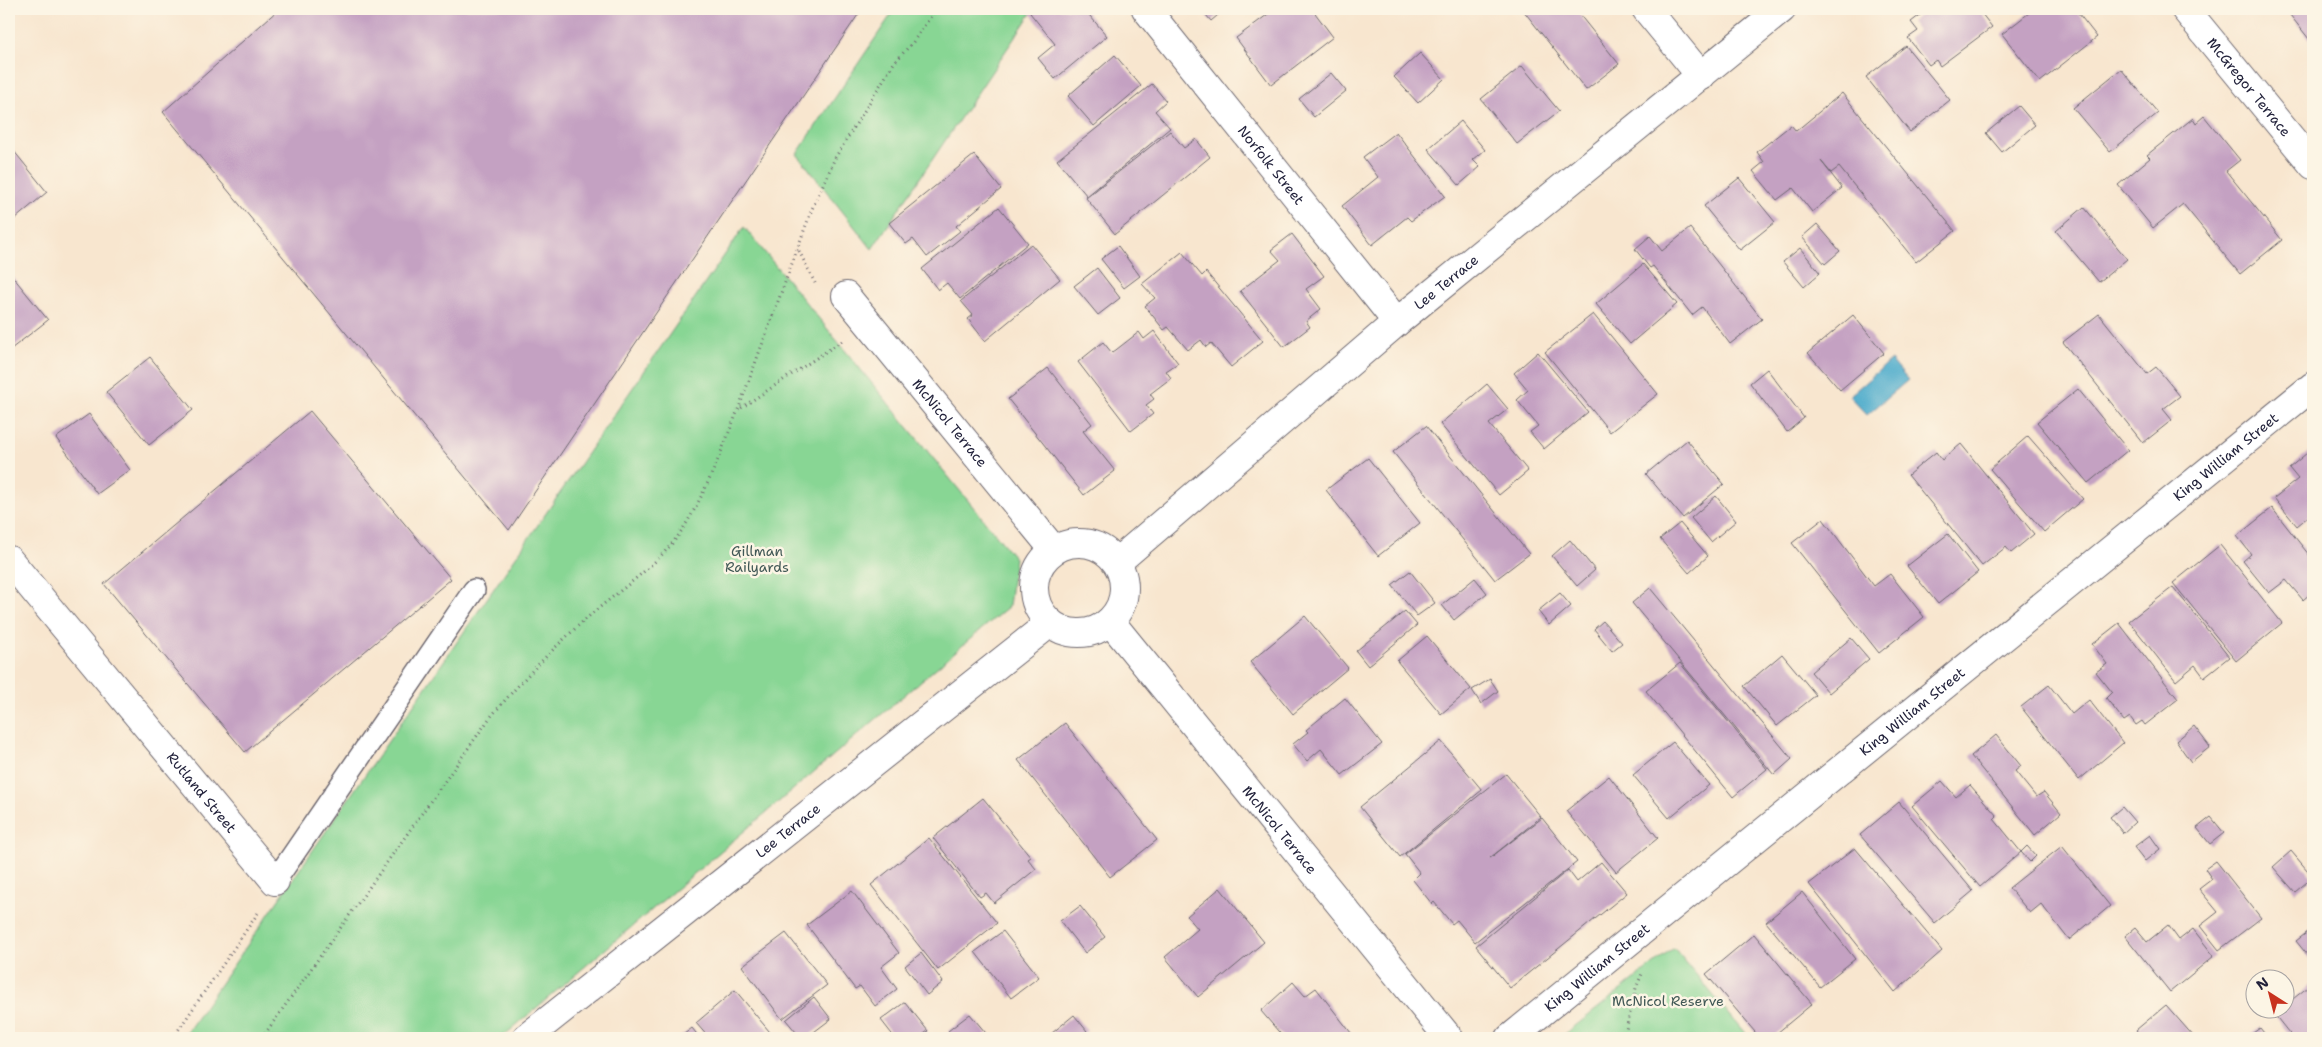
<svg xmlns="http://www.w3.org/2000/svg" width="2322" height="1047" font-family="'Shantell Sans',sans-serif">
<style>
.green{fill:#88d694;stroke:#557c68}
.water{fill:#4eaccc;stroke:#386784}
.building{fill:#c4a1c2}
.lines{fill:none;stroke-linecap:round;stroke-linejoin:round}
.lane-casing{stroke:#6d676f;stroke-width:24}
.street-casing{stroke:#6d676f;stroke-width:30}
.path{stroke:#6d676f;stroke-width:3;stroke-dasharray:1 4;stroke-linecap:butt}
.lane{stroke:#fff;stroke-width:21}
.street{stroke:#fff;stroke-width:28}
.labels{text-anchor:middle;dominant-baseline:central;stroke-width:5;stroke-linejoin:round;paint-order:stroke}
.street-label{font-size:14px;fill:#22223b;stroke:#fcf5e5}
.park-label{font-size:14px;fill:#415856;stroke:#fcf5e5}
</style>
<rect width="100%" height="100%" fill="#fcf5e5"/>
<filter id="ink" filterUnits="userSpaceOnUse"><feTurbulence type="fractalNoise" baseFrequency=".02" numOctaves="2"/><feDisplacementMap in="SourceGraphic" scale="10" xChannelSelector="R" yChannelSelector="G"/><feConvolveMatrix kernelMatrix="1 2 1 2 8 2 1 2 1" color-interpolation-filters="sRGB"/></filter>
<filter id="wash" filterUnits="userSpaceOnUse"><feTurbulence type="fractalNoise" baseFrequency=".0096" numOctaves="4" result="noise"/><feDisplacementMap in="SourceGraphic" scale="20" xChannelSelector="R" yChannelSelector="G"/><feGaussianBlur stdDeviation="1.12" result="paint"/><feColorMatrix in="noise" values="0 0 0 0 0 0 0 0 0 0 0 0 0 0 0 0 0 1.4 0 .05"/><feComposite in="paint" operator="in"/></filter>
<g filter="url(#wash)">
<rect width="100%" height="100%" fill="#f8e6cf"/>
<!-- green -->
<path class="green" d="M895,9H1034L872,249L797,154Z
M744,227L1015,558L1009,606L501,1038H183Z
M1674,948L1749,1038H1560Z"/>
<!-- water -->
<path class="water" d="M1891,360L1908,380L1867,415L1849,396Z"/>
<g id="blocks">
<!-- building -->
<path class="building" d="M279,9H862L509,530L163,112Z
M1035,9H1084L1107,36L1055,79L1038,58L1055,44L1030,13Z
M1201,9H1225L1211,21Z
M1275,9H1312L1333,37L1271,85L1236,38Z
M1525,9H1575L1619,64L1586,90L1523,10Z
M1928,9H1978L1992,27L1940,66L1936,60L1929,65L1908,38L1918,31L1911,22Z
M2034,9H2075L2097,37L2040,82L2002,34Z
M2299,9H2313V44L2290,15Z
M1906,46L1950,100L1910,132L1866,77Z
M1420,53L1444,79L1418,103L1394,77Z
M1115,55L1141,86L1094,126L1068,96Z
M1522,66L1559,111L1517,144L1481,99Z
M2121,69L2158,113L2110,152L2073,108Z
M1331,73L1346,91L1314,117L1299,99Z
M1152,84L1166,101L1155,111L1170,128L1087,196L1057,160Z
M1842,93L1955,231L1916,262L1839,167L1831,173L1821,161L1842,188L1812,212L1793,188L1777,200L1753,171L1764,162L1757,152L1791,125L1796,131Z
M2019,106L2035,125L2002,152L1986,133Z
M2204,116L2240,160L2226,171L2282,240L2240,274L2183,204L2153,228L2118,185L2150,158L2147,155L2193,118L2196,123Z
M1461,121L1485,150L1473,160L1480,167L1459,185L1428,149Z
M1170,131L1184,148L1196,139L1210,157L1115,234L1086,198Z
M1396,132L1445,196L1411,221L1407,217L1372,245L1342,206L1378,177L1363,157Z
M9,145L47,192L9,224Z
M974,155L1001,189L956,226L960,231L927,257L913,239L906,244L889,223Z
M1739,178L1775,222L1740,250L1704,206Z
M999,207L1028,243L960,299L947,283L938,290L922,269Z
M2084,207L2127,259L2099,282L2056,231Z
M1817,224L1840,251L1825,264L1802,237Z
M1690,228L1762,319L1730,344L1702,307L1692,315L1653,266L1650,268L1635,249L1650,236L1662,251Z
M1292,234L1324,276L1306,289L1321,309L1306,321L1310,327L1284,347L1240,291L1280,260L1271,250Z
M1031,244L1060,279L985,341L968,319L973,315L961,301Z
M1118,246L1140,276L1124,288L1101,259Z
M1800,248L1820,273L1804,287L1783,262Z
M1182,252L1202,276L1206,272L1263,341L1231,367L1211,343L1206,347L1201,340L1188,350L1168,327L1164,330L1145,306L1155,298L1142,284Z
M1643,264L1677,304L1630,344L1596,304Z
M1097,268L1120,298L1098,315L1074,286Z
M9,272L48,320L11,349L9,346Z
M1593,314L1658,394L1610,432L1545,352Z
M2099,314L2147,374L2156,367L2180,396L2163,409L2172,420L2143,443L2063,342Z
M1853,315L1884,353L1840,390L1808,353Z
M1154,331L1178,363L1166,371L1171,378L1150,394L1154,399L1146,405L1153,414L1131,431L1078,362L1103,342L1112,353L1139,332L1144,339Z
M1538,352L1588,412L1544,449L1530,432L1538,426L1517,400L1528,390L1514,373Z
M150,357L193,410L149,445L106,392Z
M1048,368L1092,424L1083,431L1115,471L1084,495L1008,399Z
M1767,369L1804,418L1787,432L1750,383Z
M1487,384L1508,409L1489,424L1528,471L1499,495L1440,424Z
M2078,389L2128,450L2088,483L2037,422Z
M310,411L451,579L245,752L104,584Z
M89,414L130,470L97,494L56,438Z
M1426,426L1529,554L1495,580L1393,452Z
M2028,436L2083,499L2044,532L1990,469Z
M1687,440L1724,484L1683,518L1646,474Z
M1961,444L2034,534L2011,553L2006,547L1982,566L1908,475L1936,452L1942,460Z
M2313,448V521L2309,516L2297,526L2274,498L2298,479L2289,468Z
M1368,458L1420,523L1378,556L1326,490Z
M1716,496L1736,521L1711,542L1691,518Z
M2272,508L2313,560V591L2303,600L2286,580L2269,593L2243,561L2251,554L2237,536Z
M1823,519L1874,586L1890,574L1924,617L1879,653L1792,543Z
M1680,523L1708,556L1689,573L1660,539Z
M1948,534L1978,572L1938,604L1907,566Z
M1570,540L1595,570L1577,586L1552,556Z
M2220,545L2282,623L2236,661L2173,583Z
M1410,571L1435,603L1417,616L1392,585Z
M1475,578L1487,593L1454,620L1442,605Z
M2173,587L2229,657L2204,677L2195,665L2176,681L2129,621Z
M1650,588L1792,759L1774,775L1632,603Z
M1560,593L1571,606L1549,625L1538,611Z
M1405,611L1417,625L1368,666L1356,651Z
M1305,616L1348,668L1293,714L1250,662Z
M1603,621L1622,643L1612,651L1594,629Z
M2119,623L2178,699L2145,725L2142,721L2136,725L2130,717L2124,721L2106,698L2112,692L2096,672L2107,664L2092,644Z
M1427,636L1471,689L1441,714L1397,661Z
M1851,638L1869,659L1829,693L1811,672Z
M1782,654L1816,695L1777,726L1744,686Z
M1680,663L1767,769L1733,797L1646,691Z
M1490,679L1498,691L1481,704L1472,690Z
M2049,685L2072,714L2089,700L2123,743L2079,780L2021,707Z
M1345,698L1382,744L1342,775L1321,749L1307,761L1293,744L1308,732L1306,730Z
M1065,723L1157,840L1110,877L1018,760Z
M2194,726L2210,747L2191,762L2176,741Z
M1996,735L2021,766L2015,771L2036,797L2044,792L2061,813L2035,835L1971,756Z
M1441,741L1482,790L1400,857L1360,807Z
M1673,742L1709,785L1669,818L1633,775Z
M1506,774L1541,817L1490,858L1542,818L1577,862L1475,942L1457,920L1452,924L1434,902L1432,904L1413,880L1420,873L1405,854Z
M1609,776L1658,838L1616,872L1566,811Z
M1942,781L1956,797L1970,785L1997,816L1994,819L2021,852L1980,887L1912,806Z
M983,798L1031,857L1028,859L1036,869L994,903L986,893L980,897L933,838Z
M1899,802L1973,891L1935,923L1860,835Z
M2122,807L2135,822L2123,833L2110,817Z
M2211,817L2224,833L2210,844L2197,828Z
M2150,835L2160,849L2145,861L2134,847Z
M929,838L997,923L938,970L871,885Z
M2027,846L2036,856L2030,862L2021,852Z
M2062,846L2110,906L2069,940L2041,904L2030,913L2009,888Z
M1855,848L1942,951L1895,992L1809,884Z
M2291,851L2313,877L2295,892L2273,867Z
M2216,861L2261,918L2219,950L2200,926L2218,912L2199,889L2212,879L2205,869Z
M1601,862L1627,893L1510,988L1476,946L1568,870L1577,882Z
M1220,888L1264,942L1198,997L1165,957L1198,929L1187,916Z
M852,891L899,953L881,967L897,989L875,1006L860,986L855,989L807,925Z
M1802,892L1855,959L1820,987L1766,922Z
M1080,906L1105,937L1085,953L1060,921Z
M2168,925L2179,940L2193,929L2214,956L2170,992L2125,936L2135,928L2147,942Z
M2313,928V962L2296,941Z
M1003,931L1039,977L1011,998L975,952Z
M786,933L827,985L782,1019L742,966Z
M1754,934L1812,1004L1771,1038H1760L1706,974Z
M921,953L943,982L927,995L905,966Z
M1293,982L1305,996L1316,988L1355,1038H1284L1261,1011Z
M2313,983V1038H2293L2274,1014L2280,1010H2284V1006Z
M735,990L774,1037L773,1038H709L696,1023Z
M814,997L831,1019L806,1038H801L786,1020Z
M905,1002L928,1031L918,1038H895L881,1020Z
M2166,1005L2195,1038H2143L2136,1030Z
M970,1014L990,1038H954L948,1031Z
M1074,1015L1087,1031L1078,1038H1046Z
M692,1028L700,1038H679Z
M2260,1028L2268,1038H2246Z"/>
</g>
</g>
<g filter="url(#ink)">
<use href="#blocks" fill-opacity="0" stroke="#6d676f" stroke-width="1"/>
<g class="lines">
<!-- lane casing -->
<g class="lane-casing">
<path id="lane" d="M275,881L474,590"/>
</g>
<!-- street casing -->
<g class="street-casing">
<g id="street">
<path id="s1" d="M1146,9L1397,322"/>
<path d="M1646,9L1701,76"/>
<path id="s2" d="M2185,9L2313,165"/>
<path id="s3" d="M846,296L1054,550"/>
<circle cx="1079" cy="588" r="45"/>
<path id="s4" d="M9,560L275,881"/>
<path id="s5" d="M1117,562L1397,322L1782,9"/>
<path id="s6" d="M1110,621L1449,1038"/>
<path id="s7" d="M526,1038L1050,623"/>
<path id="s8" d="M1510,1038L2313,386"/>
</g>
</g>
<!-- path -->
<path class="path" d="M799,251L816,285
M842,341L738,410L812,209L835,158L894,63L913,42L936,9
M173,1038L260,910
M262,1038L489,719C519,683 552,649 587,618C619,590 661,564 684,527C707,491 722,449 738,410
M1624,1038L1636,988L1642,974"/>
<!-- lane -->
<use href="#lane" class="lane"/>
<!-- street -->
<use href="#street" class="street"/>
</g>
</g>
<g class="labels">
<!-- street labels -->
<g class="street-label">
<text stroke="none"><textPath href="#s2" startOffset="101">McGregor Terrace</textPath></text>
<text stroke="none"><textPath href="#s1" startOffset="200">Norfolk Street</textPath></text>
<text stroke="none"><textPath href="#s5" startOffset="432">Lee Terrace</textPath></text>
<text stroke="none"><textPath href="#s3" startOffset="164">McNicol Terrace</textPath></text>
<text stroke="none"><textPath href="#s8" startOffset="922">King William Street</textPath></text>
<text stroke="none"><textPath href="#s8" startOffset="518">King William Street</textPath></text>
<text stroke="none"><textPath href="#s4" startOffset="302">Rutland Street</textPath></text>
<text stroke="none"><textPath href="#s7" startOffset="334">Lee Terrace</textPath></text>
<text stroke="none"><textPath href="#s6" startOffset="269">McNicol Terrace</textPath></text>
<text stroke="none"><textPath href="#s8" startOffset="112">King William Street</textPath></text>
</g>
<!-- park labels -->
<g class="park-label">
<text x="757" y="551">Gillman<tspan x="757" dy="16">Railyards</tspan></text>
<text x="1668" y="1001">McNicol Reserve</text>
</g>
</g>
<!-- margin -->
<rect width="2322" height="1047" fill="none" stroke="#fcf5e5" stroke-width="30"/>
<!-- north arrow -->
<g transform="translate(2270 994) rotate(324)"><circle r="24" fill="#fcf5e5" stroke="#a5a1a1"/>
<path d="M0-4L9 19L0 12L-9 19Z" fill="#c8321e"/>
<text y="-8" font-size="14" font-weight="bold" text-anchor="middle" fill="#22223b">N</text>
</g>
</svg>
